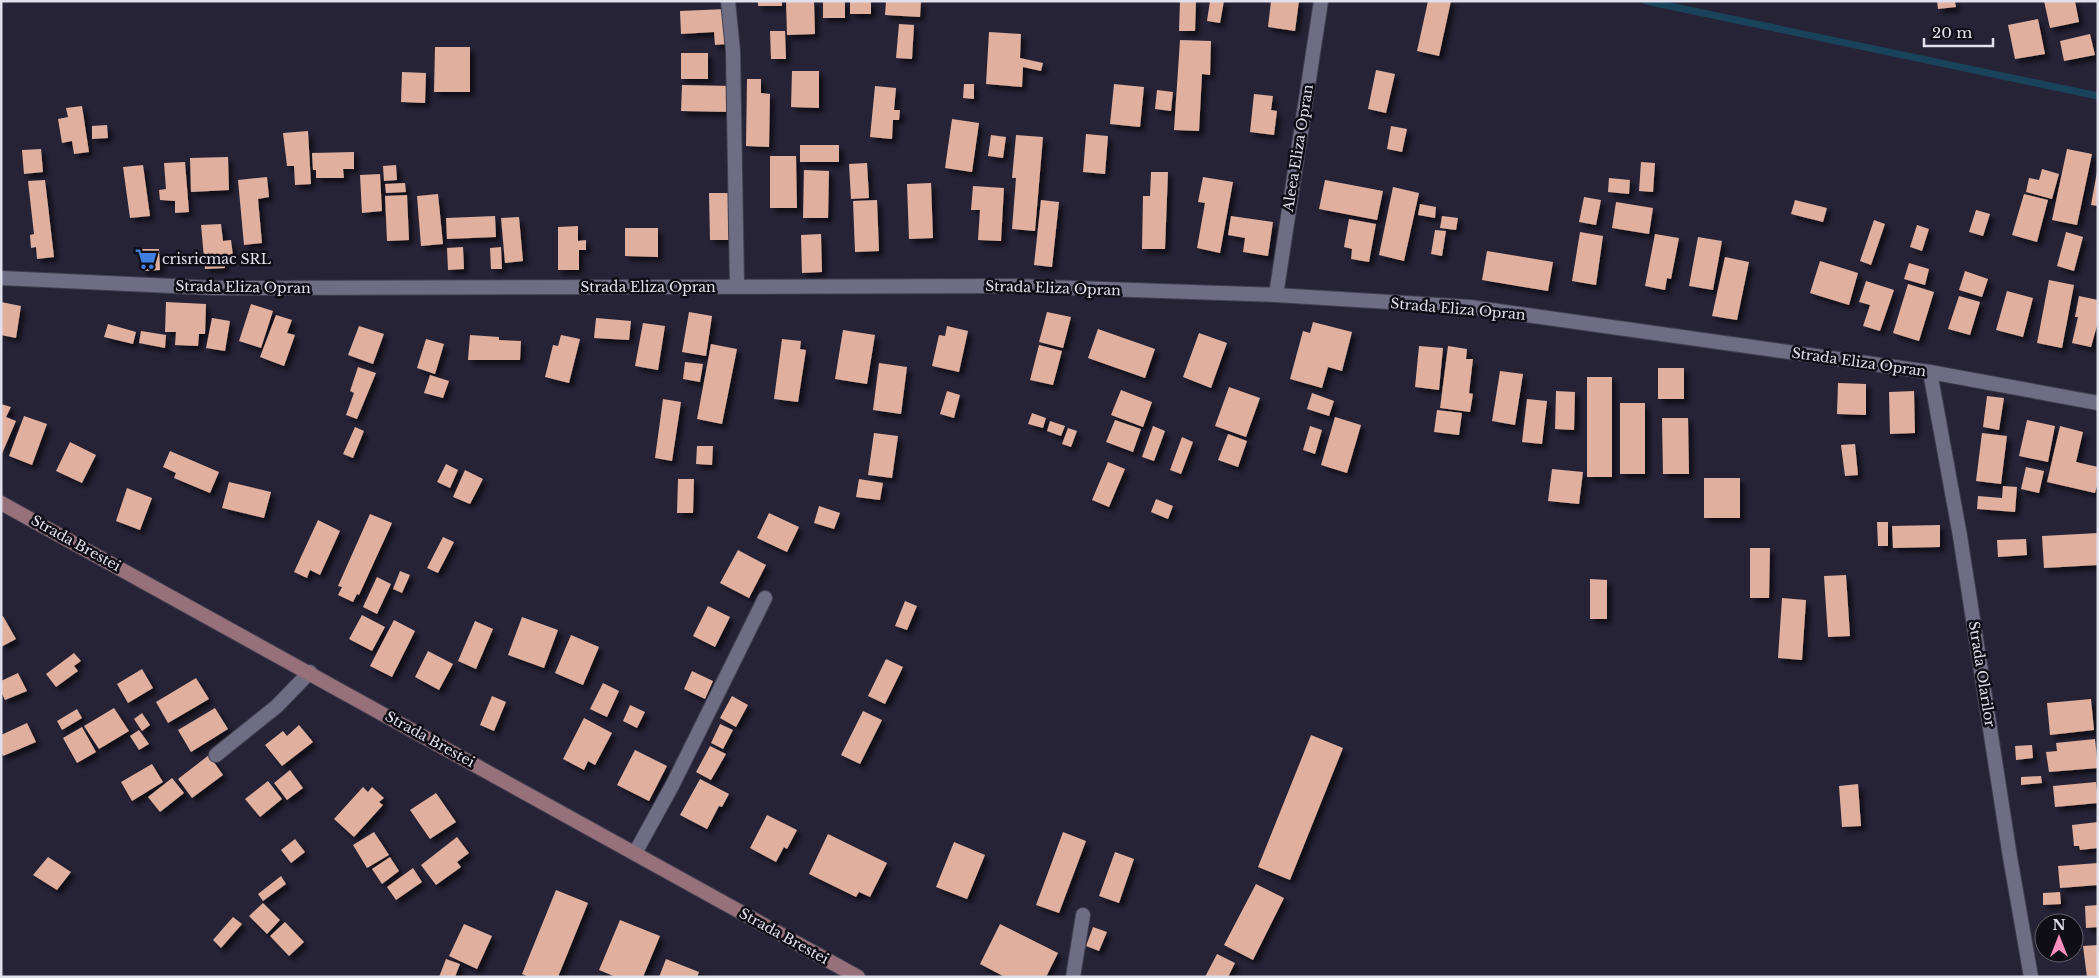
<svg xmlns="http://www.w3.org/2000/svg" width="2099" height="978" font-family="'Libre Baskerville',serif">
<style>
.lines{fill:none;stroke-linecap:round;stroke-linejoin:round}
.stream{stroke:#19435b;stroke-width:7}
.building{fill:#e0af9d;filter:url(#shadow)}
.minor-casing{stroke:#413f4f;stroke-width:16}
.secondary-casing{stroke:#413f4f;stroke-width:16}
.minor{stroke:#6f6d84;stroke-width:14}
.secondary{stroke:#96707a;stroke-width:14}
.labels{text-anchor:middle;dominant-baseline:central;stroke-width:5;stroke-linejoin:round;paint-order:stroke}
.street-label{font-size:14px;fill:#e0dfec;stroke:#0f0e17}
.poi-label{font-size:14px;fill:#e0dfec;stroke:#0f0e17;text-anchor:start}
</style>
<defs>
<filter id="shadow"><feDropShadow dx="4.5" dy="4.5" stdDeviation="2.5" flood-color="#0009"/></filter>
</defs>
<rect width="100%" height="100%" fill="#262337"/>
<g class="lines">
<!-- stream -->
<path class="stream" d="M1646,1L2098,96"/>
</g>
<!-- building -->
<path class="building" d="M758,1H782V6H758Z
M786,1H814L815,34L787,35Z
M823,1H845V18H823Z
M850,1H871V14H850Z
M886,1H921L920,17L885,15Z
M1180,1H1196L1195,31H1179Z
M1210,1H1224L1220,23L1207,21Z
M1271,1H1299L1295,31L1268,27Z
M1428,1H1451L1439,56L1417,51Z
M1937,1H1955L1956,7L1938,9Z
M2044,1H2075L2079,22L2050,28Z
M726,9L727,44L715,45L714,32L681,34L680,11Z
M2038,19L2045,54L2015,59L2008,25Z
M899,24L914,25L912,59L896,58Z
M770,31H785L786,59H771Z
M989,32L1021,34L1020,58L1043,63L1041,71L1023,67L1022,87L986,84Z
M2090,34L2095,55L2064,61L2060,41Z
M1180,40L1211,41L1210,75L1202,74L1199,131L1174,130Z
M435,47H470V92H434Z
M681,53H708V79H681Z
M1376,70L1395,74L1386,113L1368,109Z
M792,71H819V108L791,107Z
M402,72L426,73L425,103L401,102Z
M747,79H761V93L770,94L769,147L746,146Z
M964,84H974V99L963,98Z
M1114,84L1144,87L1140,127L1110,124Z
M682,85L733,86L732,112L681,111Z
M875,86L896,88L894,110H900L899,120H893L892,139L870,137Z
M1157,90L1173,92L1171,111L1155,109Z
M1254,94L1273,96L1271,110L1277,111L1274,135L1250,132Z
M82,106L89,152L74,154L72,141L62,143L58,119L68,117L66,108Z
M952,119L979,123L972,172L945,168Z
M107,125L108,138L92,139V126Z
M1391,126L1407,129L1402,152L1387,149Z
M308,131L311,184L295,185L294,166H287L283,133Z
M1086,134L1108,136L1105,174L1083,172Z
M991,135L1006,137L1003,158L988,156Z
M1016,135L1043,137L1035,231L1012,229L1016,178H1012Z
M800,145H839V162H800Z
M41,149L43,172L24,174L22,150Z
M2067,149L2092,154L2077,225L2052,220Z
M354,152V169H343L344,178H316V170H313L312,153Z
M770,156H796L797,208H770Z
M228,157L229,190L191,192L190,158Z
M185,162L189,212L175,213V201L160,200L159,190L166,189L164,163Z
M1641,162L1655,163L1653,192L1639,191Z
M867,163L869,198L851,199L849,164Z
M143,165L150,216L130,218L123,167Z
M396,165L397,180L384,181L383,166Z
M2042,169L2059,174L2052,199L2026,192L2029,178L2039,180Z
M804,170L829,171L828,218H803Z
M1151,172H1168L1165,249H1142L1143,196H1150Z
M2097,172H2098V206L2091,205Z
M380,174L382,211L362,213L360,175Z
M267,177L269,197L258,199L262,243L244,245L238,180Z
M1203,177L1233,182L1220,253L1197,248L1205,203L1198,202Z
M1609,178L1630,180L1629,194L1608,192Z
M45,180L54,257L37,259L36,247L31,248L30,235L34,234L28,181Z
M1325,180L1383,191L1377,220L1319,209Z
M405,183L406,192L386,193L385,184Z
M931,183L933,238L909,239L907,184Z
M973,186L1004,188L1001,241L978,240L980,210H971Z
M1393,187L1419,193L1404,261L1379,255Z
M709,193H734V240H710Z
M438,194L443,244L421,246L417,196Z
M2024,194L2048,200L2037,242L2012,235Z
M407,195L409,240L387,241L385,196Z
M1584,197L1601,200L1596,225L1579,222Z
M877,200L879,251L855,252L853,201Z
M1041,200L1059,202L1052,267L1034,265Z
M1795,200L1827,208L1823,222L1791,214Z
M1616,202L1653,208L1649,234L1612,228Z
M1420,204L1436,207L1435,218L1418,215Z
M1976,210L1990,214L1983,236L1969,232Z
M495,216L496,237L447,239L446,218Z
M1231,216L1273,222L1268,256L1243,252L1245,238L1228,235Z
M1442,216L1458,218L1456,230L1440,228Z
M519,217L523,261L505,263L501,218Z
M1349,219L1376,224L1369,262L1351,259L1352,249L1344,247Z
M1874,220L1885,224L1871,265L1860,261Z
M221,224L223,241L231,240L233,256L224,257L225,268L205,269L201,225Z
M1917,225L1929,229L1922,251L1910,247Z
M578,226V241L586,240V250H579V270H558V227Z
M625,228H658V257L625,256Z
M1435,230L1446,231L1442,256L1431,254Z
M1580,232L1603,236L1596,285L1572,281Z
M2066,232L2083,237L2074,271L2057,266Z
M821,234L822,272L802,273L801,235Z
M1655,234L1679,238L1671,279L1667,278L1665,290L1645,286Z
M1698,237L1722,241L1713,290L1689,286Z
M463,247L464,269L448,270L447,248Z
M501,247L502,269H491L490,248Z
M141,249H159L160,270L142,271Z
M1487,251L1553,262L1548,291L1482,280Z
M1725,257L1749,262L1737,320L1712,316Z
M1820,261L1858,273L1849,305L1810,293Z
M1909,263L1929,269L1925,285L1904,279Z
M1965,271L1988,279L1982,297L1959,290Z
M2049,280L2074,285L2062,348L2037,343Z
M1866,281L1894,290L1880,331L1863,326L1870,305L1859,302Z
M1908,284L1934,292L1919,341L1893,333Z
M2007,291L2033,298L2023,337L1996,330Z
M1959,296L1980,302L1970,335L1948,329Z
M2079,296L2098,300V322L2091,347L2072,343L2078,317H2075Z
M1,302L21,306L16,338L1,335Z
M166,302L206,304L205,334H199L198,346L175,345L176,332H165Z
M251,304L273,311L261,348L239,341Z
M689,312L712,316L706,356L682,352Z
M1047,312L1071,317L1063,348L1039,342Z
M276,315L292,320L287,333L295,335L284,366L260,357Z
M212,318L230,321L225,351L206,348Z
M596,318L631,321L629,340L594,338Z
M1313,322L1352,332L1342,371L1328,367L1322,388L1290,379L1303,331L1310,333Z
M643,323L665,326L658,370L635,366Z
M108,324L136,332L133,344L104,337Z
M359,326L384,334L373,364L348,355Z
M947,326L968,331L959,372L932,366L939,335L945,336Z
M1098,329L1155,349L1145,378L1088,358Z
M843,330L875,335L867,384L835,379Z
M141,331L166,335L165,348L139,343Z
M1199,333L1227,343L1211,388L1183,377Z
M470,335L499,337V340L521,341L520,360H468Z
M561,335L580,339L569,383L545,377L553,345L558,346Z
M426,339L444,344L435,374L417,368Z
M782,339L801,341L800,349L806,350L798,402L774,399Z
M711,344L737,349L722,424L697,419Z
M1039,345L1062,351L1053,385L1030,380Z
M1419,346L1443,348L1439,390L1415,387Z
M1448,346L1467,349L1466,359H1473L1469,393L1473,394L1470,412L1440,408Z
M685,362L703,364L700,382L683,379Z
M879,363L907,367L901,414L873,410Z
M358,367L376,373L357,419L346,415L354,393L350,391Z
M1658,368H1684V399H1658Z
M1500,371L1523,374L1515,425L1492,421Z
M430,375L449,381L443,398L424,393Z
M1587,377H1612V477H1587Z
M1838,383L1866,384V415L1837,414Z
M1229,387L1260,398L1246,437L1215,426Z
M1121,390L1152,402L1143,427L1111,415Z
M947,391L960,395L954,418L940,414Z
M1556,391L1575,392L1574,430L1555,429Z
M1914,391L1915,433L1890,434L1889,392Z
M1312,393L1334,401L1329,416L1307,409Z
M1987,396L2004,398L1999,430L1983,427Z
M663,399L681,402L672,461L655,458Z
M1527,399L1547,401L1542,444L1522,442Z
M1620,403H1645V474H1620Z
M1,404L11,407L6,417L16,421L1,456Z
M1437,410L1462,413L1459,435L1434,432Z
M1032,413L1046,418L1043,428L1028,424Z
M24,416L47,424L32,465L9,456Z
M1335,417L1361,425L1347,473L1321,465Z
M1662,418H1688L1689,474H1663Z
M1115,420L1141,429L1133,452L1106,442Z
M2027,420L2055,426L2048,462L2019,456Z
M1050,421L1065,426L1061,436L1047,431Z
M1153,426L1165,431L1154,461L1142,457Z
M1310,426L1322,430L1315,454L1303,450Z
M2060,426L2083,432L2076,462L2098,467V482L2095,493L2047,482Z
M355,427L364,431L353,458L343,454Z
M1068,428L1077,431L1071,447L1062,444Z
M874,433L898,436L892,478L868,475Z
M1982,433L2007,436L2001,484L1976,481Z
M1228,434L1247,441L1238,467L1218,460Z
M1182,437L1193,442L1181,474L1170,470Z
M70,442L96,455L82,483L56,471Z
M1855,444L1858,475L1845,476L1841,445Z
M697,446H713L712,465L696,464Z
M170,451L219,472L210,493L174,478L176,473L163,467Z
M1108,462L1125,469L1109,507L1092,500Z
M446,464L458,470L450,488L437,482Z
M2026,467L2044,471L2039,493L2021,489Z
M1552,469L1583,472L1579,504L1548,501Z
M465,470L483,479L470,504L453,497Z
M1704,478H1740V518H1704Z
M678,479H694L693,513H677Z
M859,479L883,483L880,500L856,497Z
M229,482L271,492L264,518L222,508Z
M2003,486L2017,487L2015,512L1977,509L1978,496L2002,498Z
M127,488L152,498L140,530L116,521Z
M1156,499L1173,506L1168,519L1151,512Z
M819,506L840,513L834,529L814,523Z
M769,513L799,527L787,552L757,538Z
M370,514L392,523L359,595L357,594L353,602L338,595L342,587L338,586Z
M318,520L340,531L320,575L310,570L307,578L294,572Z
M1877,522H1888V546H1878Z
M1940,525V547L1893,548L1892,526Z
M2098,533V565L2044,568L2042,536Z
M443,537L454,542L438,573L427,568Z
M2026,539L2027,555L1998,557L1997,540Z
M1750,548H1770L1769,598H1750Z
M738,550L766,565L749,598L720,583Z
M400,571L410,575L402,593L393,589Z
M1846,575L1850,636L1828,637L1824,576Z
M377,577L391,584L377,614L363,607Z
M1590,579L1607,580V619H1590Z
M1782,598L1806,600L1802,660L1778,658Z
M905,601L917,606L907,630L895,626Z
M708,606L730,617L715,647L693,636Z
M362,615L385,627L372,651L349,639Z
M3,616L16,639L1,647V617Z
M522,617L558,630L544,668L508,655Z
M394,620L415,631L392,677L370,666Z
M475,621L493,629L476,669L458,661Z
M571,635L599,647L583,685L555,673Z
M428,651L453,664L439,690L415,677Z
M74,653L81,661L74,666L78,671L56,687L46,674Z
M886,659L903,667L885,704L868,696Z
M142,669L153,688L128,703L117,684Z
M692,671L713,681L705,699L684,689Z
M18,673L27,691L5,700L1,692V681Z
M196,678L209,699L168,723L156,702Z
M603,683L619,691L607,717L590,709Z
M492,696L506,702L494,731L480,725Z
M732,696L748,705L736,727L720,718Z
M2091,699L2094,730L2050,735L2047,703Z
M630,705L645,712L637,728L623,721Z
M114,708L129,731L99,749L84,726Z
M215,708L228,729L191,752L178,730Z
M77,709L82,718L62,730L57,721Z
M863,711L882,720L860,764L841,755Z
M142,713L150,725L142,731L134,719Z
M584,718L612,733L595,765L588,761L584,770L563,759Z
M27,723L36,742L3,756L1,752V735Z
M720,724L733,730L723,749L711,743Z
M299,725L313,742L282,766L265,745L283,731L287,736Z
M82,727L96,752L77,763L63,738Z
M139,730L149,744L139,750L130,736Z
M1311,735L1343,748L1290,880L1258,867Z
M2095,739L2098,768L2049,772L2046,752L2057,751L2056,743Z
M2032,745L2033,758L2016,760L2015,746Z
M710,746L726,754L711,780L696,772Z
M635,750L667,766L649,801L617,785Z
M209,755L223,775L192,798L178,779Z
M152,764L163,782L132,801L121,782Z
M290,770L303,788L287,800L274,783Z
M2041,776L2042,783L2021,785V777Z
M172,778L184,793L160,812L148,797Z
M700,779L729,794L722,807L719,806L707,829L680,815Z
M268,781L282,799L260,817L245,799Z
M2096,782L2098,803L2055,807L2053,786Z
M1858,784L1861,826L1842,827L1839,786Z
M363,787L368,792L372,787L384,798L379,802L383,805L354,837L334,819Z
M436,793L456,822L430,839L410,810Z
M767,815L797,830L787,849L784,847L776,862L750,848Z
M2098,822V848L2080,850L2079,846H2074L2072,825Z
M374,832L389,855L367,868L353,845Z
M1063,832L1086,841L1059,913L1036,905Z
M828,834L887,863L870,897L859,892L856,897L809,874Z
M457,837L469,853L457,862L461,867L436,885L421,865Z
M295,839L305,852L291,863L281,850Z
M954,842L985,855L967,899L936,887Z
M1115,852L1134,859L1119,903L1099,896Z
M48,857L71,872L57,890L33,875Z
M390,857L399,871L382,884L372,869Z
M2098,863V885L2060,888L2058,866Z
M413,868L422,882L396,900L387,887Z
M281,876L286,884L263,901L258,894Z
M1256,884L1284,898L1253,960L1224,945Z
M556,890L588,903L558,977H529L522,974Z
M2060,892L2061,904L2043,905V893Z
M263,903L280,920L267,934L249,916Z
M2098,905V927L2086,928L2085,906Z
M233,917L242,924L221,948L213,940Z
M620,920L660,936L643,977H616L599,970Z
M285,922L304,942L289,956L270,936Z
M464,924L492,936L477,969L449,956Z
M1000,924L1058,953L1046,977H1005L980,964Z
M1093,927L1107,932L1099,951L1086,946Z
M2098,945V977H2087L2083,946Z
M1217,954L1235,963L1228,977H1205Z
M446,959L460,964L455,977H439Z
M666,959L699,972L697,977H659Z"/>
<g class="lines">
<!-- minor casing -->
<g class="minor-casing">
<path id="minor" d="M728,1L733,51L737,286
M1,278L215,288L1015,286L1276,295L1470,307L1930,372L2098,403
M1276,295L1321,1
M1930,372L1960,536L2010,857L2031,977
M216,755L277,706L310,672
M635,853L673,784L765,598
M1073,977L1083,915"/>
</g>
<!-- secondary casing -->
<g class="secondary-casing">
<path id="secondary" d="M1,503L858,977"/>
</g>
<!-- minor -->
<use href="#minor" class="minor"/>
<!-- secondary -->
<use href="#secondary" class="secondary"/>
</g>
<!-- icons -->
<defs>
<g id="supermarket-bare" transform="scale(1.725)"><path d="M-6-5.5h2.5l.6 2H6L4.5 2H-2.5L-4.4-4H-6ZM-1.5 3.2a1.3 1.3 0 1 0 .1 0ZM3 3.2a1.3 1.3 0 1 0 .1 0Z" fill="#3f7fe0" stroke="#0f0e17" stroke-width="2.5" paint-order="stroke"/></g>
</defs>
<g fill-rule="evenodd">
<use href="#supermarket-bare" x="146" y="259"/>
</g>
<g class="labels">
<!-- street labels -->
<g class="street-label">
<text transform="translate(1298 148) rotate(-81)">Aleea Eliza Opran</text>
<text transform="translate(243 287) rotate(1)">Strada Eliza Opran</text>
<text x="648" y="287">Strada Eliza Opran</text>
<text transform="translate(1053 288) rotate(2)">Strada Eliza Opran</text>
<text transform="translate(1458 309) rotate(5)">Strada Eliza Opran</text>
<text transform="translate(1859 362) rotate(8)">Strada Eliza Opran</text>
<text transform="translate(76 543) rotate(29)">Strada Brestei</text>
<text transform="translate(1982 674) rotate(81)">Strada Olarilor</text>
<text transform="translate(430 739) rotate(29)">Strada Brestei</text>
<text transform="translate(784 936) rotate(29)">Strada Brestei</text>
</g>
<!-- poi labels -->
<g class="poi-label">
<text x="162" y="259">crisricmac SRL</text>
</g>
</g>
<!-- border -->
<rect width="2099" height="978" fill="none" stroke="#e0dfec" stroke-width="5"/>
<!-- north arrow -->
<g transform="translate(2059 938)"><circle r="24" fill="#0f0e17" stroke="#63626c"/>
<path d="M0-4L9 19L0 12L-9 19Z" fill="#fd8ebf"/>
<text y="-8" font-size="14" font-weight="bold" text-anchor="middle" fill="#e0dfec">N</text>
</g>
<!-- scale -->
<path d="M1924 38v8h69v-8" fill="none" stroke="#e0dfec" stroke-width="2.5"/>
<text x="1932" y="38" font-size="15" fill="#e0dfec" stroke="#0f0e17" stroke-width="4" paint-order="stroke">20 m</text>
</svg>
